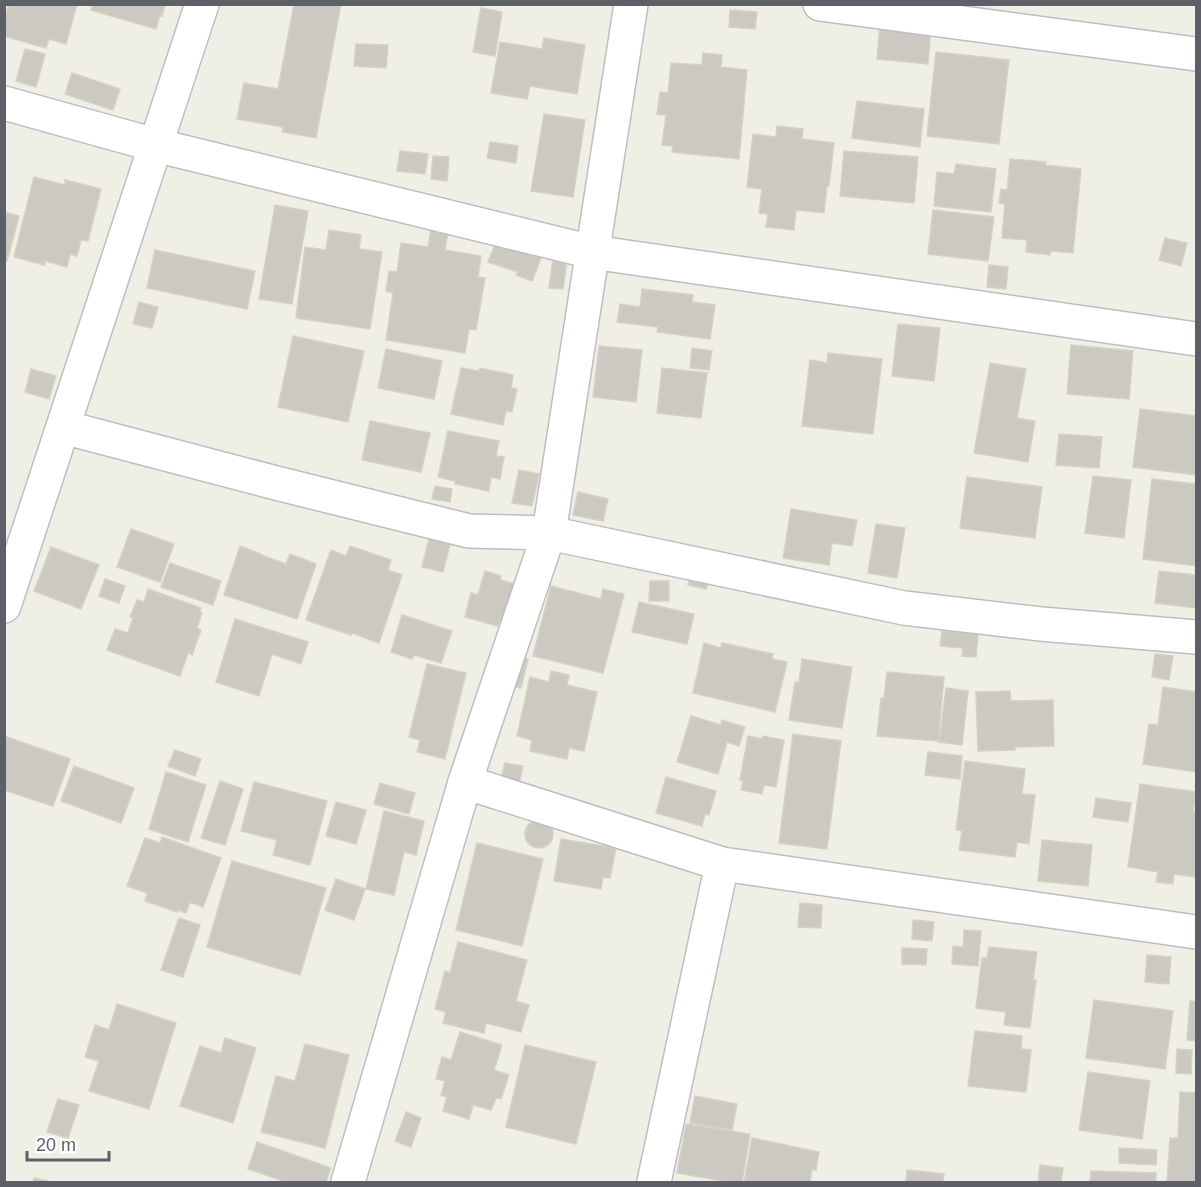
<svg xmlns="http://www.w3.org/2000/svg" width="1201" height="1187" font-family="Helvetica,sans-serif">
<style>
.building{fill:#cbc9c2;stroke:#d5d1c3;stroke-width:1.5}
.lines{fill:none;stroke-linecap:round;stroke-linejoin:round}
.minor-casing{stroke:#bdbec4;stroke-width:36}
.minor{stroke:#fff;stroke-width:33}
</style>
<rect width="100%" height="100%" fill="#f0efe5"/>
<!-- building -->
<path class="building" d="M9,4H77L66,44L49,39L46,48L4,36V19Z
M93,4H162L165,5L162,16L160,15L156,29L91,10Z
M294,4H341L316,138L282,132L283,127L237,119L244,83L278,89Z
M481,8L502,12L495,56L473,52Z
M730,10L757,12L755,29L729,27Z
M880,24L931,28L928,64L877,59Z
M544,38L585,45L577,94L530,86L527,99L491,93L500,42L542,49Z
M356,44L388,45L386,68L354,66Z
M25,49L45,54L36,87L16,81Z
M936,52L1009,60L999,144L927,136Z
M703,53L722,55L721,67L747,70L739,159L672,152L673,146L662,145L666,115L657,114L660,92L668,93L671,63L702,65Z
M72,73L120,89L113,110L65,94Z
M857,101L924,109L920,147L852,138Z
M544,114L585,120L573,197L531,191Z
M777,126L803,129L802,139L834,143L829,186H827L824,213L796,210L794,230L766,227L768,214L759,213L762,189L747,187L753,134L776,137Z
M490,142L518,146L516,163L487,158Z
M400,151L428,154L425,174L397,171Z
M844,151L918,157L914,203L840,196Z
M433,156L449,157L447,181L431,179Z
M1010,159L1046,162L1045,165L1081,169L1073,253L1051,251L1050,255L1026,252L1027,240L1002,238L1005,204L999,203L1001,189L1007,190Z
M956,164L996,169L991,212L934,206L937,172L954,174Z
M34,177L65,185V180L101,189L88,241L81,240L77,256L70,254L67,267L45,261L44,265L14,257Z
M275,205L308,211L292,304L259,299Z
M933,210L994,217L988,261L928,254Z
M4,212L19,216L7,261L4,260Z
M431,229L448,232L445,250L481,256L478,277L485,278L476,330L469,329L465,353L386,340L393,293L386,291L389,271L397,272L401,243L428,247Z
M329,230L361,235L359,249L382,252L370,329L296,318L305,247L326,250Z
M1165,238L1187,243L1181,266L1159,260Z
M496,242L541,258L532,281L516,275L518,272L488,262Z
M155,250L255,271L247,309L147,288Z
M553,259L567,260L563,289L549,288Z
M989,265L1008,267L1006,289L987,287Z
M642,289L693,295L692,302L715,305L710,339L657,332L658,327L617,322L620,304L640,307Z
M139,302L158,307L152,328L133,324Z
M898,324L940,328L934,381L892,376Z
M293,336L364,351L348,422L278,407Z
M1071,345L1133,351L1129,399L1067,394Z
M599,346L642,350L636,402L593,397Z
M692,348L712,351L709,370L690,368Z
M386,349L442,361L434,399L378,388Z
M828,353L882,359L873,434L802,426L810,360L827,363Z
M990,363L1026,369L1017,418L1035,421L1028,462L974,453Z
M461,368L479,371L480,368L513,375L511,388L517,389L512,412L506,411L503,425L451,414Z
M662,368L707,373L701,418L657,413Z
M31,369L56,376L49,399L25,392Z
M1140,409L1196,416V475L1133,467Z
M370,421L430,433L421,472L362,460Z
M448,431L499,441L496,456L504,457L500,479L491,477L489,491L455,484V481L438,477Z
M1059,434L1102,437L1099,468L1056,465Z
M519,470L539,474L532,506L512,503Z
M1093,476L1131,480L1124,538L1085,533Z
M967,477L1042,487L1035,538L960,528Z
M1152,479L1196,484V566L1143,559Z
M435,486L452,489L450,502L432,499Z
M578,492L608,499L603,521L573,515Z
M791,509L857,520L852,546L832,543L829,565L783,558Z
M876,524L905,528L897,578L868,573Z
M131,529L174,544L160,582L117,567Z
M430,535L451,540L443,572L422,567Z
M240,546L261,554V555L286,564L290,554L316,564L297,619L224,595Z
M350,546L391,560L388,570L402,575L379,643L352,633L351,635L306,620L331,550L346,556Z
M51,547L99,565L81,609L34,591Z
M170,563L221,581L213,605L161,587Z
M692,569L710,574L706,589L688,585Z
M485,571L501,576L500,580L519,585L508,622L500,619L498,626L465,617L471,593L478,595Z
M1159,571L1196,575V608L1155,603Z
M105,579L125,586L119,603L99,596Z
M650,581H669V601H649Z
M551,586L601,599L603,589L624,594L603,673L533,656Z
M148,589L201,608L200,613H202L197,628L201,630L192,655L188,653L180,676L107,650L115,629L128,633L133,618L130,617L137,600L144,602Z
M639,602L694,614L687,644L632,632Z
M402,615L452,631L441,663L414,655L412,659L391,652Z
M235,619L308,642L301,664L272,654L259,696L216,682Z
M942,631L978,634L976,657L962,656L963,648L940,646Z
M704,643L721,648L722,643L773,654L772,659L787,662L775,712L693,693Z
M1155,654L1173,656L1169,680L1152,677Z
M519,657L528,659L521,688L512,686Z
M802,659L852,667L842,728L789,720L795,682H799Z
M427,664L466,673L445,759L417,752L420,740L409,737Z
M551,671L569,675L567,685L597,692L584,751L569,748L567,759L530,751L532,740L517,736L530,677L549,682Z
M887,672L944,677L938,741L877,736L881,698H884Z
M1163,687L1196,692V772L1143,764L1149,724L1158,725Z
M946,688L968,691L962,745L939,742Z
M1010,691L1011,701L1053,700L1054,746L1015,747V750L978,751L976,692Z
M691,716L721,725L722,720L745,727L739,746L727,742L718,774L677,762Z
M793,734L841,741L827,849L779,843Z
M4,736L70,759L53,806L4,790Z
M748,736L762,739L763,736L784,740L776,787L764,785L762,794L741,790L743,781L740,780Z
M175,750L201,759L195,776L168,766Z
M928,752L962,756L960,779L925,775Z
M965,761L1025,769L1022,794L1035,795L1029,844L1017,842L1015,857L959,850L962,831L956,830Z
M505,763L523,766L519,783L501,779Z
M74,766L134,788L121,823L61,801Z
M166,772L206,785L188,842L149,829Z
M666,777L716,791L709,815L705,814L702,826L656,813Z
M220,781L243,789L225,845L201,838Z
M254,782L327,801L310,865L273,855L277,840L241,831Z
M380,783L415,793L409,814L374,804Z
M1140,784L1196,792L1193,812H1196V862L1194,877L1174,874L1173,884L1156,882L1158,872L1128,867Z
M1096,798L1131,803L1128,822L1093,817Z
M336,802L366,810L356,844L326,836Z
M384,811L424,821L416,855L404,852L394,895L366,889Z
M525 834a14 14 0 1 1 28 0a14 14 0 1 1-28 0Z
M162,837L221,858L203,907L190,902L186,913L178,910L177,912L145,901L147,893L127,886L145,838L160,843Z
M561,839L616,848L610,878L603,877L601,889L554,881Z
M1042,840L1092,845L1088,886L1038,881Z
M477,843L543,859L522,946L456,930Z
M232,861L326,888L300,975L207,947Z
M336,879L365,889L354,920L325,910Z
M800,903L822,905L821,928L798,927Z
M179,918L200,925L183,977L161,970Z
M913,920L934,922L932,941L912,939Z
M964,930L981,931L978,966L952,964L953,946L963,947Z
M458,942L527,960L516,1001L529,1005L521,1032L486,1023L484,1033L443,1023L446,1012L435,1009L445,971L450,973Z
M989,947L1037,952L1033,980H1036L1030,1028L1004,1025L1006,1012L976,1008L982,958H987Z
M902,948L927,949L926,965L902,964Z
M1147,955L1171,957L1169,984L1145,982Z
M1094,1000L1173,1011L1165,1069L1086,1058Z
M1190,1001L1196,1002V1041L1187,1040Z
M117,1004L176,1023L149,1109L89,1091L99,1061L85,1057L95,1025L109,1030Z
M975,1031L1022,1036L1021,1049L1031,1050L1026,1092L968,1086Z
M460,1032L502,1045L494,1070L509,1075L501,1099L496,1098L491,1110L473,1105L469,1119L443,1111L447,1097L441,1095L445,1081L436,1079L442,1057L451,1060Z
M225,1038L256,1048L233,1123L180,1106L200,1046L221,1053Z
M305,1044L349,1055L325,1148L261,1132L276,1076L295,1081Z
M525,1045L596,1062L576,1144L506,1127Z
M1177,1049L1192,1050L1191,1074L1176,1073Z
M1088,1072L1150,1081L1142,1139L1079,1130Z
M1180,1092L1196,1093V1182H1167L1170,1138H1178Z
M695,1096L737,1104L732,1130L690,1123Z
M58,1099L79,1105L68,1138L47,1132Z
M406,1112L421,1118L411,1147L395,1141Z
M686,1124L750,1134L742,1182H729L677,1173Z
M752,1138L819,1152L816,1170L812,1169L810,1182H744Z
M257,1142L331,1168L326,1182H286L248,1169Z
M1119,1148L1157,1150L1156,1165L1119,1163Z
M1040,1165L1063,1168L1061,1182H1038Z
M907,1170L944,1174L943,1182H906Z
M1091,1171L1156,1173V1182H1090Z
M34,1178L52,1182H33Z"/>
<g class="lines">
<!-- minor casing -->
<g class="minor-casing">
<path id="minor" d="M820,4L1196,54
M4,103L155,145L592,252L1196,339
M63,427L276,483L469,531L549,533L904,608L1041,624L1196,637
M4,606L202,4
M465,782L722,864L1196,932
M348,1182L465,782L549,533L631,4
M654,1182L722,864"/>
</g>
<!-- minor -->
<use href="#minor" class="minor"/>
</g>
<!-- border -->
<rect width="1201" height="1187" fill="none" stroke="#5d6066" stroke-width="12"/>
<!-- scale -->
<path d="M27 1151v9h82v-9" fill="none" stroke="#5d6066" stroke-width="3"/>
<text x="36" y="1151" font-size="18" fill="#5d6066" stroke="#ffffff" stroke-width="4.5" paint-order="stroke">20 m</text>
</svg>
